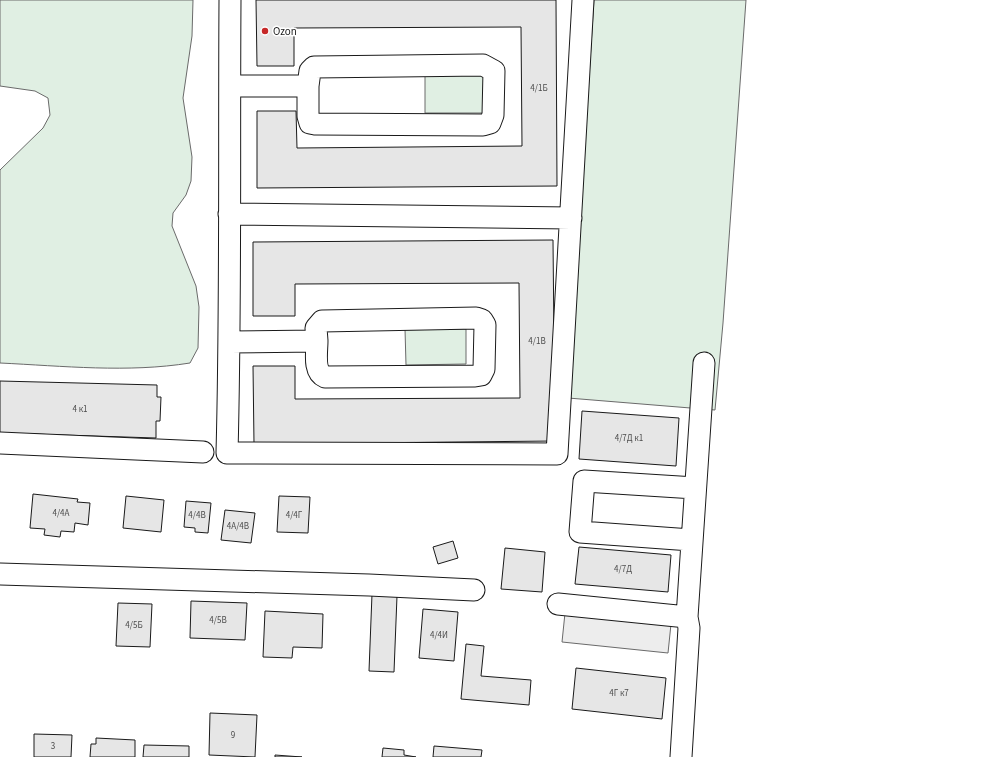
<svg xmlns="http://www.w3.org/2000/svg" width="984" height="757" font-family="'Source Sans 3',sans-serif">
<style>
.green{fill:#e0efe3;stroke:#6a6a6a}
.parking{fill:#ededed;stroke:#6a6a6a}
.building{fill:#e6e6e6;stroke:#1a1a1a}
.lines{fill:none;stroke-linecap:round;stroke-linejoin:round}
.minor-casing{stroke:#1a1a1a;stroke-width:23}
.minor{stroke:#fff;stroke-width:21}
.poi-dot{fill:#c62828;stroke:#fff;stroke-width:1.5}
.labels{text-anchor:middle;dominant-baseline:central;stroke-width:3;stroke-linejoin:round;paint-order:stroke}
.number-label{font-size:9px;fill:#4d4d4d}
.poi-label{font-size:11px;fill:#1a1a1a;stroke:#fff;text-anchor:start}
</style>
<rect width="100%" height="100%" fill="#fff"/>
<!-- green -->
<path class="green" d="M0,0H193L192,36L183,98L192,157L191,181L186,195L173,213L172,226L196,286L199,307L198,348L190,363C128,373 63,366 0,363V170L43,128L50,115L48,98L35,91L0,86Z
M594,0H746L723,323L715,410L568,398Z
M425,74H485V113H425Z
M405,329H466V364L406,365Z"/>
<!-- parking -->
<path class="parking" d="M565,613L671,624L668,653L562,642Z"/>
<!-- building -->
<path class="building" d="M256,0H556L557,186L257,188V111H296L297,148L522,146L521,27L294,28V66H257Z
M553,240L555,441L254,444L253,366H295V399L520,398L519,283L295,284V316H253V242Z
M0,381L157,385V397H161L160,421H156V438L0,433Z
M582,411L679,418L676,466L579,459Z
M33,494L78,499L77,502L90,503L88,525L75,523L74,532L61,531L60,537L44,535L45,529L30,528Z
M126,496L164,500L161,532L123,528Z
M279,496L310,497L308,533L277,532Z
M186,501L211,503L208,533L195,532V528L184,527Z
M225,510L255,513L251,543L221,540Z
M453,541L458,558L438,564L433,547Z
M579,547L671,555L668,592L575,584Z
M505,548L545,552L542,592L501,589Z
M372,594L397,596L394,672L369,671Z
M191,601L247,603L245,640L190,638Z
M118,603L152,604L150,647L116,646Z
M423,609L458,612L454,661L419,658Z
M265,611L323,614L322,648L293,647L292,658L263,657Z
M466,644L484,646L481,676L531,680L529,705L461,699Z
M576,668L666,678L662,719L572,709Z
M210,713L257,715L255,757L209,755Z
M34,734L72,735L71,757H34Z
M96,738L135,740V757H90L91,744H96Z
M144,745L189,746V757H143Z
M434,746L482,750L481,757H433Z
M383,748L404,750V755L416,757H382Z
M275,755L302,757H275Z"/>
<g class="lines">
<!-- minor casing -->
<g class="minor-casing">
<path id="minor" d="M230,0C229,151 231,302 227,453L557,454L583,0
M230,86H308L310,71L314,67L483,65L494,71L493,115L490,123L483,125L315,124L310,123L308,116V86
M229,214L571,218
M230,342L317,341L316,328L322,321L476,318L482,320L485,325L484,369L481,375L475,376L325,377C313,372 317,352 317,341
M0,443L203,452
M691,540L580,532L584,481L695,488
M0,574L369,585L474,590
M558,604L687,617L689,628L681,757
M687,617L704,363"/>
</g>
<!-- minor -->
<use href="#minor" class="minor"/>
</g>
<!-- markers -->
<circle class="poi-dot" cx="265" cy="31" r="4"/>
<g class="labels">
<!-- number labels -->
<g class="number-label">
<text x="539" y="88">4/1Б</text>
<text x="537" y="341">4/1В</text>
<text x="80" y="409">4 к1</text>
<text x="629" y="438">4/7Д к1</text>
<text x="61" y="513">4/4А</text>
<text x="197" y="515">4/4В</text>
<text x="294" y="515">4/4Г</text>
<text x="238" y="526">4А/4В</text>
<text x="623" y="569">4/7Д</text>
<text x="218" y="620">4/5В</text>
<text x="134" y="625">4/5Б</text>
<text x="439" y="635">4/4И</text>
<text x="619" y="693">4Г к7</text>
<text x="233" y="735">9</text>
<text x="53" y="746">3</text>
</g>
<!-- poi labels -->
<g class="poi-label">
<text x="273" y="31">Ozon</text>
</g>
</g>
</svg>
